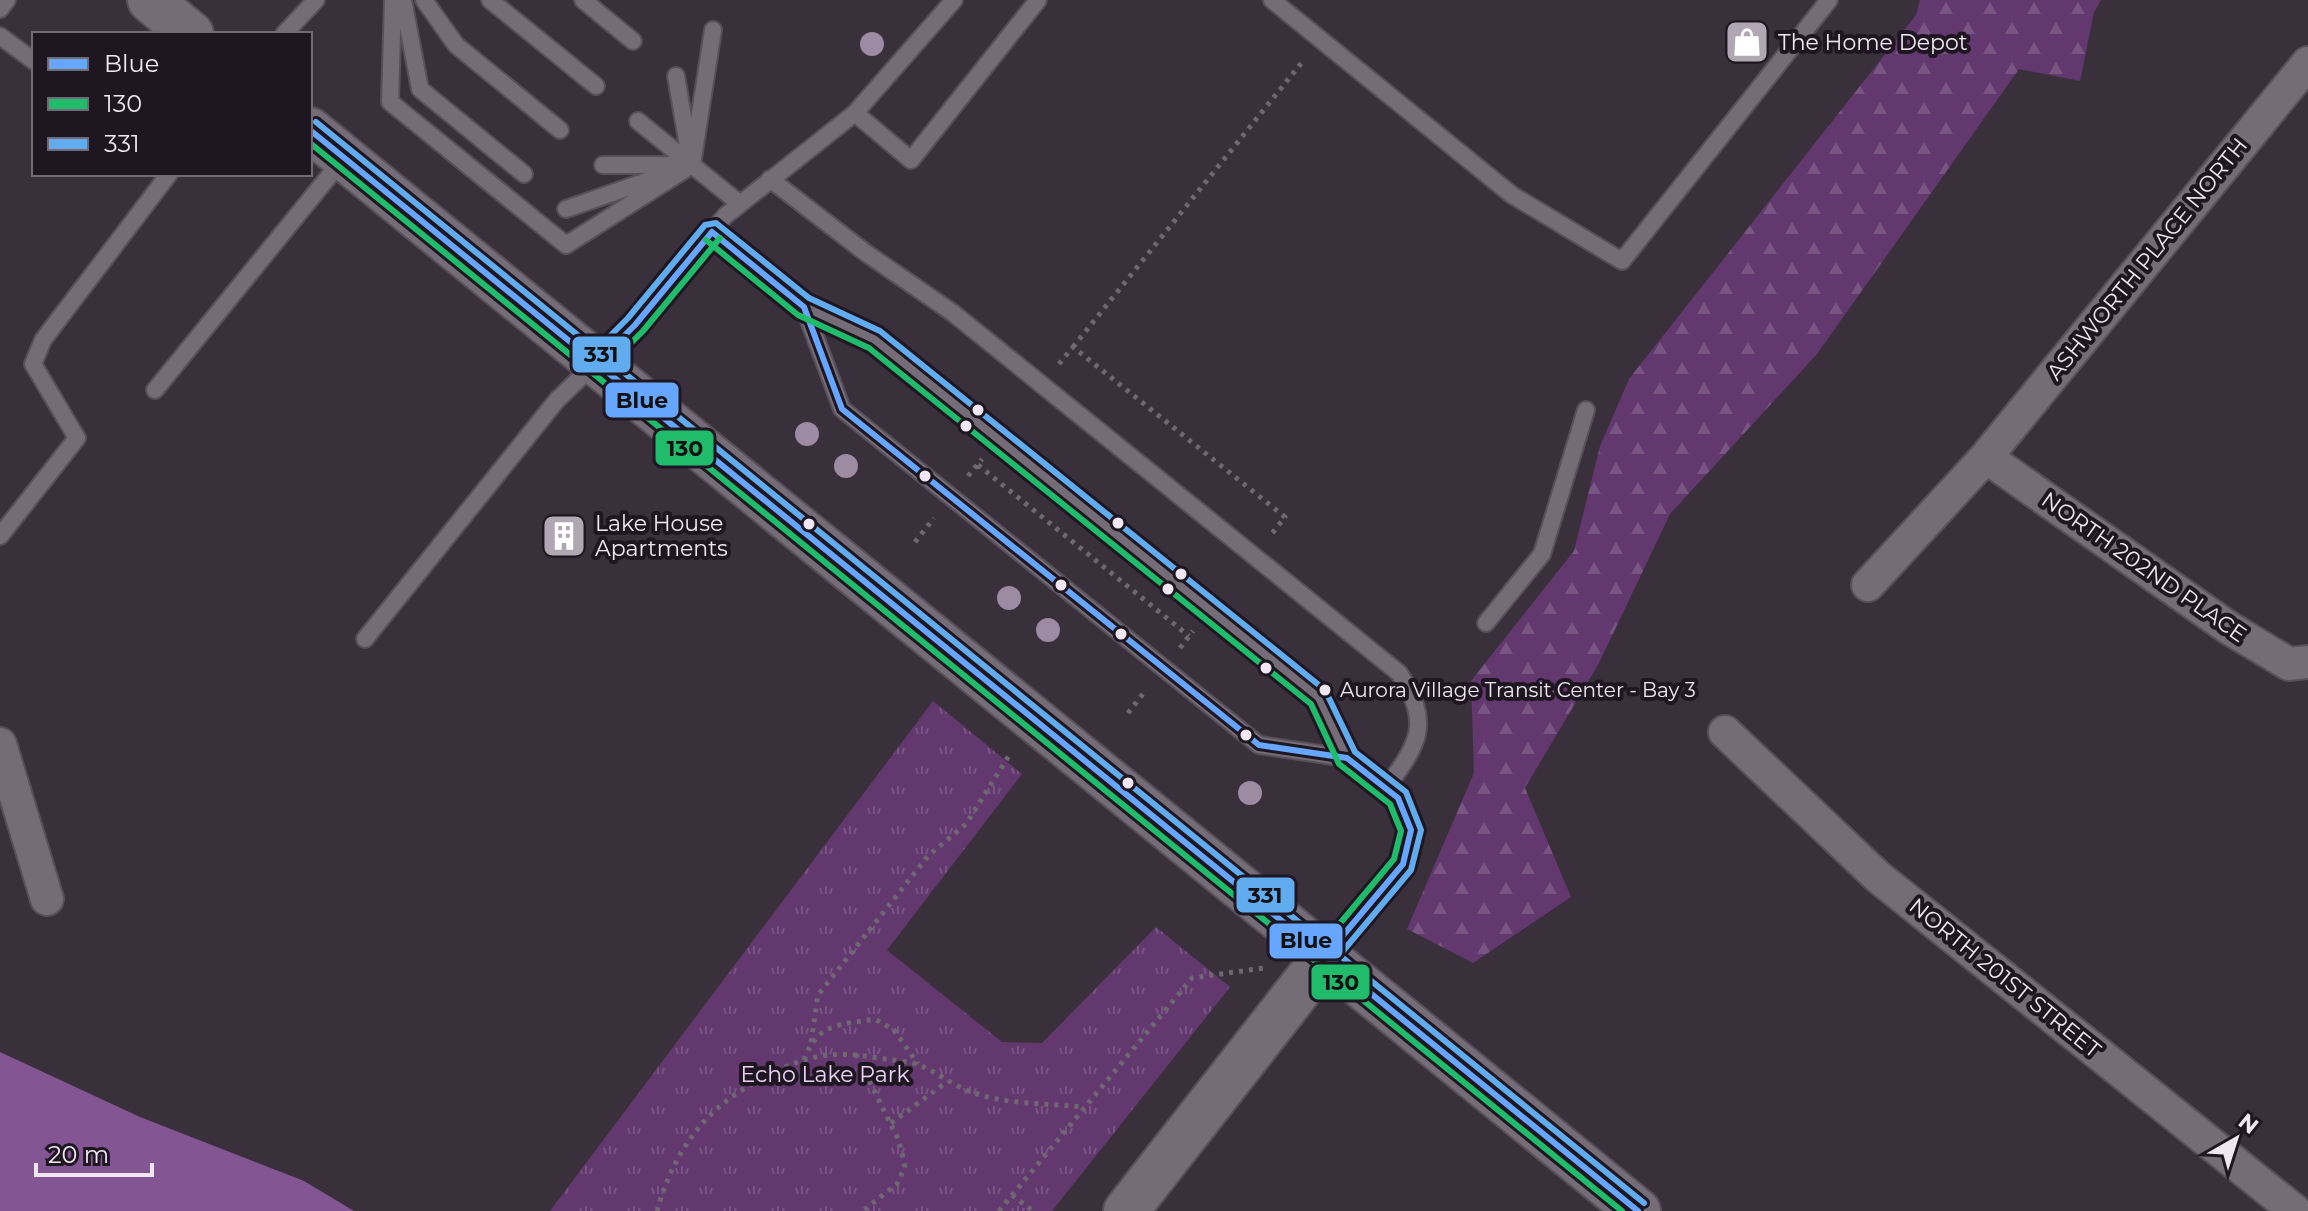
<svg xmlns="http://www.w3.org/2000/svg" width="2308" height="1211" font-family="Montserrat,sans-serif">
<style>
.forest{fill:url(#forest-firs)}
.park{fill:url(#park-tufts)}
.water{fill:#845593}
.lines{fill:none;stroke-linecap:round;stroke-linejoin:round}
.lane-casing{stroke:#574f59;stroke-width:20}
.street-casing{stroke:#574f59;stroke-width:36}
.secondary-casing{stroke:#574f59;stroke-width:48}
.path{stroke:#6f6771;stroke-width:5;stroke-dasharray:4 6;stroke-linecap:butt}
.lane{stroke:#746c76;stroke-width:16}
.street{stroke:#746c76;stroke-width:32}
.secondary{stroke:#746c76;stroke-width:44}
.bus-1-casing{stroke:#1e1721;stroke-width:12}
.bus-2-casing{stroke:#1e1721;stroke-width:12}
.bus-3-casing{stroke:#1e1721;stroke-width:12}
.bus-1{stroke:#66a6ff;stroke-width:6}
.bus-2{stroke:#20bc6c;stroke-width:6}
.bus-3{stroke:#60acee;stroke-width:6}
.tree{fill:#9d8aa3}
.bus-dot{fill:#f1e6f4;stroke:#1e1721;stroke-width:3}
.labels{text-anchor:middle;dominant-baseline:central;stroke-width:8;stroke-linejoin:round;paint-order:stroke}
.bus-label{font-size:20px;fill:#f1e6f4;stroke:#1e1721;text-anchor:start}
.poi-label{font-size:22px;fill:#f1e6f4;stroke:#1e1721;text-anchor:start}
.street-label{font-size:22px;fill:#f1e6f4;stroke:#1e1721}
.park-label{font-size:22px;fill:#eed3f8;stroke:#1e1721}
.line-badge{stroke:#1e1721;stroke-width:3}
.pale-badge-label{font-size:22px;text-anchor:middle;font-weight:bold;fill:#111}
</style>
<defs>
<pattern id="forest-firs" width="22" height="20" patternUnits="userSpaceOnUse" patternTransform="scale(2)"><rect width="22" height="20" fill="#62386f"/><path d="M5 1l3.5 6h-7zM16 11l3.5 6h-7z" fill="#795584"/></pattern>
<pattern id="park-tufts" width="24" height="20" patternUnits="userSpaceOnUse" patternTransform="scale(2)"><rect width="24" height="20" fill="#62386f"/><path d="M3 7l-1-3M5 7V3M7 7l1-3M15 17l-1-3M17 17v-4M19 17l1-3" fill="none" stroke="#795584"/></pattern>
</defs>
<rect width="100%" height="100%" fill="#39303c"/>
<!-- forest -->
<path class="forest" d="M1920,0H2101L2094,12L2080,81L2019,69L1817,354L1670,514L1599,663L1525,788L1571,897L1473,963L1407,929L1474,773L1471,681L1574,551L1600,446L1629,379L1916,15Z"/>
<!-- park -->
<path class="park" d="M933,701L1022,774L887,950L1002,1042L1042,1043L1156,927L1230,987L1052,1211H550Z"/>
<!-- water -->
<path class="water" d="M0,1052L140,1117L304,1181L354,1211H0Z"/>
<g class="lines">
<!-- lane casing -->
<g class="lane-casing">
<path id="lane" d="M393,0L390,102L566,245L692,165L713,30
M403,0L420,89L524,174
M424,0L456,45L560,130
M490,0L596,86
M583,0L633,41
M1272,0L1512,195L1622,261L1829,0
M0,9L7,0
M284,34L316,0
M0,36L34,61
M676,76L689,152
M855,113L911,160L1038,0
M638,121L692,165
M603,165H692L739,203
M770,179L866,253L953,313L1399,673C1432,724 1419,743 1386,788
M566,209L664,175
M712,232L804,307L874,339L1319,698L1347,758L1398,798L1411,830L1403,864L1325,957
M804,307L842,409L1259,745L1347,758
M155,390L343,159
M0,536L77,438L33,364L43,340L169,174
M1486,623L1542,554L1586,410
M365,639L557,400L635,325L725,216L855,113L954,0"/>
</g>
<!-- street casing -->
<g class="street-casing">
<path id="street" d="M1986,457L2229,628L2289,664L2308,662
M1868,585L1986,457L2308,63
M1725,732L1877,876L2295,1211
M0,744L47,899"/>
</g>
<!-- secondary casing -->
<g class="secondary-casing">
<path id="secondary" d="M150,0L191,34
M310,130L1638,1211
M1126,1211L1324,958"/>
</g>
<!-- path -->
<path class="path" d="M1073,347L1303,61
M1059,364L1073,347L1285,517L1270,536
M978,465L1189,636
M968,476L982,459
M915,542L934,518
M1180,648L1193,631
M1128,713L1146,690
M811,1042L818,995L928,856L966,824L1010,754
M856,1054L899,1141L905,1167L897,1184L864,1210
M804,1060C818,1022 840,1025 875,1019L894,1030L918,1064
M891,1123L948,1081
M1012,1195L1033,1211
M657,1211C672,1158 699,1115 747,1087C799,1057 825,1048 885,1059C896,1061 910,1061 921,1066C937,1072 952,1085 969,1091C1003,1105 1047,1103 1083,1107
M999,1211L1192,978L1264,968"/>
<!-- lane -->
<use href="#lane" class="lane"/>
<!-- street -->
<use href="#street" class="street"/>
<!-- secondary -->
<use href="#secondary" class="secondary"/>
<!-- bus-1 casing -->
<g class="bus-1-casing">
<path id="bus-1" d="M310,130L1638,1211
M712,232L804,307L842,409L1259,745L1347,758L1398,798L1411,830L1403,864L1324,958
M596,364L635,325L712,232"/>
</g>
<!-- bus-2 casing -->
<g class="bus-2-casing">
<path id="bus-2" d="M310,143L1622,1211
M706,240L798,315L869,348L1311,704L1339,764L1390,804L1401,831L1394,859L1316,952
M603,371L643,331L720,238"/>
</g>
<!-- bus-3 casing -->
<g class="bus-3-casing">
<path id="bus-3" d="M316,122L1644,1203
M589,357L628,318L705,225L716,223L809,298L880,331L1325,690L1355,752L1406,792L1421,830L1411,870L1332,964"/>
</g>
<!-- bus-1 -->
<use href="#bus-1" class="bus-1"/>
<!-- bus-2 -->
<use href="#bus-2" class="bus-2"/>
<!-- bus-3 -->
<use href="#bus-3" class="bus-3"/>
</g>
<!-- trees -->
<g class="tree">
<circle cx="872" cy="44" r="12"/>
<circle cx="807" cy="434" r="12"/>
<circle cx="846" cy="466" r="12"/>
<circle cx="1009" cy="598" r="12"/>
<circle cx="1048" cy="630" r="12"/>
<circle cx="1250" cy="793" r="12"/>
</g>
<!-- icons -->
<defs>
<g id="shop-square" transform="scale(2.3)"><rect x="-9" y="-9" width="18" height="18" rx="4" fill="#b1a6b4" stroke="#1e1721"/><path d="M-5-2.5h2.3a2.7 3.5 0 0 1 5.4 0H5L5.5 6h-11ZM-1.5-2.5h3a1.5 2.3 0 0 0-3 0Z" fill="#fff"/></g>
<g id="building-square" transform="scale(2.3)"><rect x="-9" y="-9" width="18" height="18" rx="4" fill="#b1a6b4" stroke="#1e1721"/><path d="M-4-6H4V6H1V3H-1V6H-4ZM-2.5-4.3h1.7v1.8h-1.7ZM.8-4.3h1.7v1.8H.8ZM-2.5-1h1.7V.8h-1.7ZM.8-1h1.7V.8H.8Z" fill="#fff"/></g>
</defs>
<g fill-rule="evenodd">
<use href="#shop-square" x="1747" y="42"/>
<use href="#building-square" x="564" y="536"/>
</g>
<!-- markers -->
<g class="bus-dot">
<circle cx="978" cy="410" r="7"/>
<circle cx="966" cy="426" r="7"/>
<circle cx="925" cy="476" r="7"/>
<circle cx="1118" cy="523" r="7"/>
<circle cx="809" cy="524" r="7"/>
<circle cx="1181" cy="574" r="7"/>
<circle cx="1061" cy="585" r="7"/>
<circle cx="1168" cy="589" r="7"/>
<circle cx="1121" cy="634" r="7"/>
<circle cx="1266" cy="668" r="7"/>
<circle cx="1325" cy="690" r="7"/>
<circle cx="1246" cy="735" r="7"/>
<circle cx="1128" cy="783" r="7"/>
</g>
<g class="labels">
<!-- bus labels -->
<g class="bus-label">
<text x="1340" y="690">Aurora Village Transit Center - Bay 3</text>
</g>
<!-- poi labels -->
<g class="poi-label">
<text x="1778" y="42">The Home Depot</text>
<text x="595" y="523">Lake House<tspan x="595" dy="25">Apartments</tspan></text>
</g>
<!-- street labels -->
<g class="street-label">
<text transform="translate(2147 259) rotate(-51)">ASHWORTH PLACE NORTH</text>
<text transform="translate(2144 567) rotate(35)">NORTH 202ND PLACE</text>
<text transform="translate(2005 978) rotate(39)">NORTH 201ST STREET</text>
</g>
<!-- park labels -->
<g class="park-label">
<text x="825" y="1074">Echo Lake Park</text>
</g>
</g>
<g class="line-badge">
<rect x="571" y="335" width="61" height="39" rx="8" fill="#60acee"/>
<rect x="604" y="381" width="76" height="38" rx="8" fill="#66a6ff"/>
<rect x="654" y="429" width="61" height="38" rx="8" fill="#20bc6c"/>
<rect x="1235" y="876" width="61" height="38" rx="8" fill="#60acee"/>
<rect x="1268" y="922" width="76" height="38" rx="8" fill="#66a6ff"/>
<rect x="1310" y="963" width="61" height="38" rx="8" fill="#20bc6c"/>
</g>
<g class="pale-badge-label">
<text x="601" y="362">331</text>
<text x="642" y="408">Blue</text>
<text x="685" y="456">130</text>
<text x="1265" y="903">331</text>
<text x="1306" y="948">Blue</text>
<text x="1341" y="990">130</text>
</g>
<!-- legend -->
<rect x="32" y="32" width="280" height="144" fill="#1e1721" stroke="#726a75" stroke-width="2"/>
<rect x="48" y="58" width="40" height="12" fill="#66a6ff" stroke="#726a75" stroke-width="2"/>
<text x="104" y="72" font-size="24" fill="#f1e6f4">Blue</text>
<rect x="48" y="98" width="40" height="12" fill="#20bc6c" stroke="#726a75" stroke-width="2"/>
<text x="104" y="112" font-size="24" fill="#f1e6f4">130</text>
<rect x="48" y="138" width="40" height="12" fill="#60acee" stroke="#726a75" stroke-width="2"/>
<text x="104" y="152" font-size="24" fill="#f1e6f4">331</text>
<!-- north arrow -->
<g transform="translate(2236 1139) rotate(39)" stroke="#1e1721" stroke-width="6" paint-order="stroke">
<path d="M0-6L14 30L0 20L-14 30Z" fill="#f1e6f4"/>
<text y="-12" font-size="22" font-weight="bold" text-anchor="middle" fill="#f1e6f4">N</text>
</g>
<!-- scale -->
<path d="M36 1163v12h116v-12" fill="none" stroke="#f1e6f4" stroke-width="4"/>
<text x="48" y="1163" font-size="24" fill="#f1e6f4" stroke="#1e1721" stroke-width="6" paint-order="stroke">20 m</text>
</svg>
